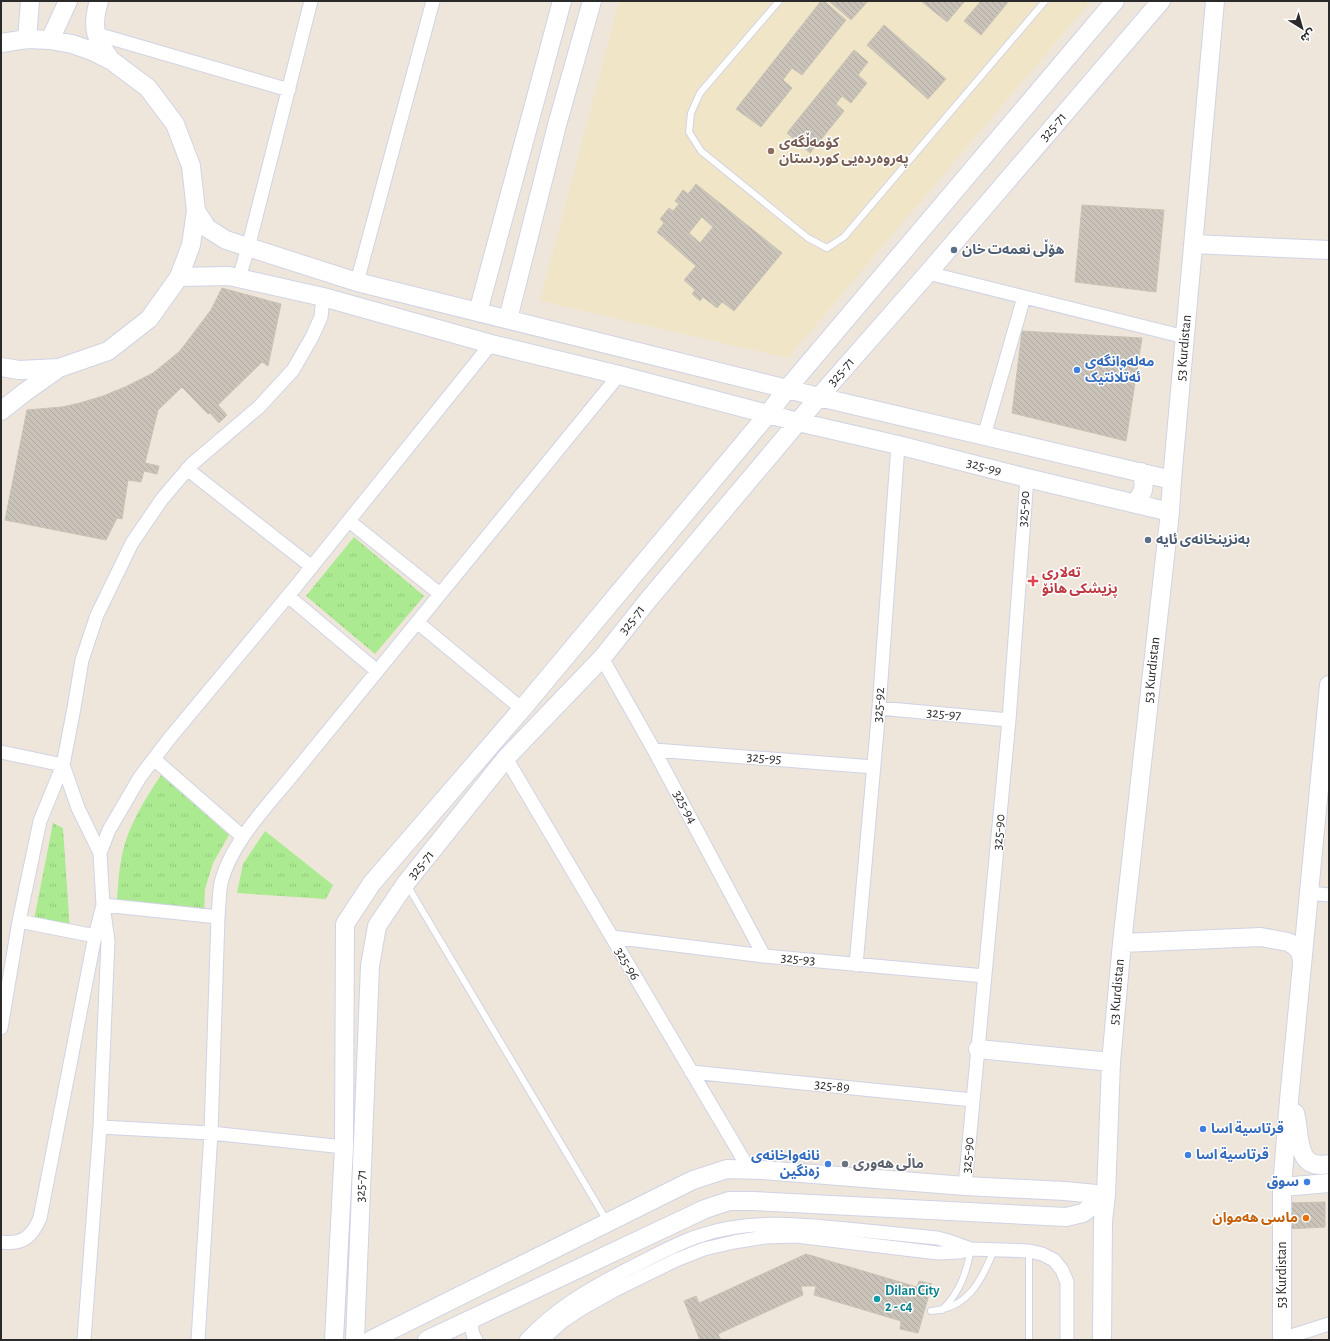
<svg xmlns="http://www.w3.org/2000/svg" width="1330" height="1341" font-family="'Alegreya Sans','Noto Sans Arabic',sans-serif">
<style>
.education{fill:#f1e5c8}
.grass{fill:url(#grass-tufts)}
.building{fill:url(#building-back-hatch);stroke:#c9c3b4;fill-rule:evenodd}
.lines{fill:none;stroke-linecap:round;stroke-linejoin:round}
.lane-casing{stroke:#d0d3e5;stroke-width:8}
.street-casing{stroke:#d0d3e5;stroke-width:15}
.secondary-casing{stroke:#d0d3e5;stroke-width:20}
.lane{stroke:#fff;stroke-width:6}
.street{stroke:#fff;stroke-width:13}
.secondary{stroke:#fff;stroke-width:18}
.education-dot{fill:#8d6e63;stroke:#fff;stroke-width:1.5}
.service-dot{fill:#5c6f8a;stroke:#fff;stroke-width:1.5}
.shop-dot{fill:#3f7fe0;stroke:#fff;stroke-width:1.5}
.health-dot{fill:#e0444e;stroke:#fff;stroke-width:1.5}
.worship-dot{fill:#6b7280;stroke:#fff;stroke-width:1.5}
.food-dot{fill:#e8710a;stroke:#fff;stroke-width:1.5}
.culture-dot{fill:#0f9aa8;stroke:#fff;stroke-width:1.5}
.labels{text-anchor:middle;dominant-baseline:central;stroke-width:3;stroke-linejoin:round;paint-order:stroke}
.street-label{font-size:14px;fill:#2a2a2a;stroke:#fff}
.education-label{font-size:14px;font-weight:bold;fill:#785e54;stroke:#fff;text-anchor:start}
.service-label{font-size:14px;font-weight:bold;fill:#4e5e75;stroke:#fff;text-anchor:start}
.shop-label{font-size:14px;font-weight:bold;fill:#366cbe;stroke:#fff;text-anchor:start}
.health-label{font-size:14px;font-weight:bold;fill:#be3a42;stroke:#fff;text-anchor:start}
.worship-label{font-size:14px;font-weight:bold;fill:#5b616d;stroke:#fff;text-anchor:start}
.food-label{font-size:14px;font-weight:bold;fill:#c56008;stroke:#fff;text-anchor:end}
.culture-label{font-size:14px;font-weight:bold;fill:#0d838f;stroke:#fff;text-anchor:start}
</style>
<defs>
<pattern id="grass-tufts" width="24" height="20" patternUnits="userSpaceOnUse"><rect width="24" height="20" fill="#acea91"/><path d="M3 7l-1-3M5 7V3M7 7l1-3M15 17l-1-3M17 17v-4M19 17l1-3" fill="none" stroke="#94c97d"/></pattern>
<pattern id="building-back-hatch" width="6" height="6" patternUnits="userSpaceOnUse"><rect width="6" height="6" fill="#c9c3ba"/><path d="M-1 5l2 2M0 0l6 6M5-1l2 2" fill="none" stroke="#ada8a0"/></pattern>
</defs>
<rect width="100%" height="100%" fill="#eee6db"/>
<!-- education -->
<path class="education" d="M619,1H1091L788,358L540,301Z"/>
<!-- grass -->
<path class="grass" d="M354,537L424,596L375,654L306,596Z
M161,775L229,835L213,863L205,889L204,914L116,908C118,892 118,876 121,861C126,829 144,801 161,775Z
M53,823L63,828L70,931L33,925Z
M265,831L333,885L326,899L237,893L243,864Z"/>
<!-- building -->
<path class="building" d="M821,1H824L846,20L802,75L792,68L783,80L792,88L761,127L736,109Z
M829,1H868L851,20Z
M921,1H965L947,22Z
M981,1H1009L981,35L964,21Z
M884,25L946,79L928,99L867,45Z
M854,50L868,62L858,75L867,83L851,103L842,96L836,104L844,111L810,153L787,133Z
M696,184L782,253L734,311L722,302L717,308L703,297L700,301L692,294L695,290L684,280L696,266L657,232L664,223L660,219L669,208L673,211L679,204L675,201L683,190L688,194ZM702,217L713,227L700,243L689,233Z
M1082,205L1164,210L1156,292L1075,282Z
M222,288L281,304L268,366L262,362L218,405L227,415L219,423L210,413L208,414L182,387L158,410L145,463L159,466L157,474L144,471L141,482L128,480L122,519L117,518L106,540L5,520L27,410L62,407L80,403L103,396L125,387L153,373L179,352L189,339L211,310Z
M1022,331L1142,338L1126,441L1012,413Z
M1325,1202V1227L1288,1229L1287,1203Z
M806,1254L917,1287L919,1281L932,1284L918,1333L900,1329L901,1321L814,1295L816,1286H801L803,1295L718,1334L721,1340H700L684,1301L696,1296L699,1303Z"/>
<g class="lines">
<!-- lane casing -->
<g class="lane-casing">
<path id="lane" d="M779,1L700,93L691,113L689,132L701,151L808,238L827,248L844,237L1045,1
M407,885L607,1221
M942,1310C960,1292 966,1274 971,1249
M931,1311C969,1308 981,1281 994,1250
M1029,1340V1251"/>
</g>
<!-- street casing -->
<g class="street-casing">
<path id="street" d="M97,34L289,90
M928,273L1185,337
M239,278L248,248L311,1
M357,282L433,1
M984,436L1024,297
M187,469L312,567
M349,521L440,594
M288,596L377,671
M417,622L522,709
M602,658L654,750L764,956
M879,708L1009,720
M654,750L874,767
M1,752L63,765L40,821L19,921L1,1028
M506,758L749,1169
M154,759L243,837
M100,853L109,830L140,777L169,739L297,585L491,344
M1309,893L1329,895
M19,921L95,936
M612,937L764,956L985,976
M856,965L879,708L898,445
M691,1072L973,1100
M100,1127L211,1133L344,1147
M965,1186L1009,720L1027,478
M1,1242C22,1245 32,1237 40,1218L95,936L103,905L218,917
M472,1318C471,1326 471,1333 476,1340
M1282,1339L1329,1324
M84,1340L100,1127L108,941L103,905L100,853L78,808L63,765L74,708L82,660L97,615L132,543L162,499L192,464L259,407L293,370L312,337L321,317L323,297
M198,1340L211,1133L218,917C219,906 219,894 221,883C230,845 266,807 290,778L619,375
M526,1340C556,1308 589,1289 628,1269C651,1258 674,1244 699,1236C747,1219 797,1224 847,1229C877,1232 907,1235 937,1238L949,1241L971,1249
M542,1340L563,1321L581,1309L613,1291L676,1260L704,1249L734,1242L765,1237L796,1236L938,1253L960,1252L971,1249L1029,1251L1042,1254L1054,1260L1062,1270L1067,1282V1340"/>
</g>
<!-- secondary casing -->
<g class="secondary-casing">
<path id="secondary" d="M99,1C91,27 95,39 111,60
M27,39L30,1
M50,40L68,1
M1,43L27,39L50,40L72,44L92,51L112,61L148,88L175,124L191,166L196,211L191,245L179,277L149,319L108,351L59,368L19,370L1,367
M196,211L207,228L226,240L357,282L819,397L1172,480
M1193,244L1329,250
M179,277L229,276L323,297L491,344L619,375L798,422L898,445L1027,478L1170,512
M478,312L562,1
M508,319L557,125L592,1
M1,411L25,392L59,368
M1133,503C1144,495 1146,485 1141,472
M1122,943L1261,937L1288,942L1295,946L1300,952L1302,960
M978,1049L1111,1062
M1295,1113C1301,1134 1294,1171 1329,1164
M1282,1187L1329,1183
M334,1340L344,1147L345,924L372,883L522,709L768,414L787,389L1115,1
M355,1340L370,966L377,926L406,883L506,758L602,658L649,599L819,397L928,273L1161,1
M371,1340L693,1180L727,1169L763,1170L965,1186L1065,1191L1106,1195
M427,1340L705,1209L729,1201H753L1066,1217L1083,1213L1106,1195
M1102,1340L1103,1221L1106,1195L1111,1062L1122,943L1170,512L1172,480L1215,1
M1282,1340V1187L1289,1100L1329,685"/>
</g>
<!-- lane -->
<use href="#lane" class="lane"/>
<!-- street -->
<use href="#street" class="street"/>
<!-- secondary -->
<use href="#secondary" class="secondary"/>
</g>
<!-- markers -->
<circle class="education-dot" cx="771" cy="151" r="4"/>
<g class="service-dot">
<circle cx="954" cy="250" r="4"/>
<circle cx="1148" cy="540" r="4"/>
</g>
<g class="shop-dot">
<circle cx="1077" cy="370" r="4"/>
<circle cx="1203" cy="1129" r="4"/>
<circle cx="1188" cy="1155" r="4"/>
<circle cx="828" cy="1164" r="4"/>
<circle cx="1307" cy="1182" r="4"/>
</g>
<path class="health-dot" d="M1031 575h4v4h4v4h-4v4h-4v-4h-4v-4h4z"/>
<circle class="worship-dot" cx="845" cy="1164" r="4"/>
<circle class="food-dot" cx="1306" cy="1218" r="4"/>
<circle class="culture-dot" cx="877" cy="1299" r="4"/>
<g class="labels">
<!-- street labels -->
<g class="street-label">
<text transform="translate(1053 127) rotate(-49)">325-71</text>
<text transform="translate(1184 348) rotate(-85)">53 Kurdistan</text>
<text transform="translate(841 372) rotate(-49)">325-71</text>
<text transform="translate(984 467) rotate(15)">325-99</text>
<text transform="translate(1024 509) rotate(-86)">325-90</text>
<text transform="translate(632 620) rotate(-52)">325-71</text>
<text transform="translate(1152 670) rotate(-84)">53 Kurdistan</text>
<text transform="translate(879 705) rotate(-86)">325-92</text>
<text transform="translate(944 714) rotate(5)">325-97</text>
<text transform="translate(764 758) rotate(4)">325-95</text>
<text transform="translate(685 807) rotate(62)">325-94</text>
<text transform="translate(999 832) rotate(-85)">325-90</text>
<text transform="translate(421 865) rotate(-51)">325-71</text>
<text transform="translate(798 959) rotate(5)">325-93</text>
<text transform="translate(627 964) rotate(59)">325-96</text>
<text transform="translate(1117 992) rotate(-85)">53 Kurdistan</text>
<text transform="translate(832 1086) rotate(6)">325-89</text>
<text transform="translate(968 1155) rotate(-85)">325-90</text>
<text transform="translate(361 1186) rotate(-88)">325-71</text>
<text transform="translate(1282 1275) rotate(-90)">53 Kurdistan</text>
</g>
<!-- education labels -->
<g class="education-label">
<text x="779" y="143">كۆمەڵگەی<tspan x="779" dy="16">پەروەردەیی كوردستان</tspan></text>
</g>
<!-- service labels -->
<g class="service-label">
<text x="962" y="250">هۆڵی نعمەت خان</text>
<text x="1156" y="540">بەنزینخانەی ئایە</text>
</g>
<!-- shop labels -->
<g class="shop-label">
<text x="1085" y="362">مەلەوانگەی<tspan x="1085" dy="16">ئەتڵانتیک</tspan></text>
<text x="1211" y="1129">قرتاسية اسا</text>
<text x="1196" y="1155">قرتاسیة اسا</text>
<text x="820" y="1156" text-anchor="end">نانەواخانەی<tspan x="820" dy="16">زەنگین</tspan></text>
<text x="1299" y="1182" text-anchor="end">سوق</text>
</g>
<!-- health labels -->
<g class="health-label">
<text x="1042" y="573">تەلاری<tspan x="1042" dy="16">پزیشکی هانۆ</tspan></text>
</g>
<!-- worship labels -->
<g class="worship-label">
<text x="853" y="1164">ماڵی هەوری</text>
</g>
<!-- food labels -->
<g class="food-label">
<text x="1298" y="1218">ماسی هەموان</text>
</g>
<!-- culture labels -->
<g class="culture-label">
<text x="885" y="1291">Dilan City<tspan x="885" dy="16">2 - c4</tspan></text>
</g>
</g>
<!-- border -->
<rect width="1330" height="1341" fill="none" stroke="#2a2a2a" stroke-width="4"/>
<!-- north arrow -->
<g transform="translate(1302 28) rotate(143)" stroke="#ffffff" stroke-width="3" paint-order="stroke">
<path d="M0-3L7 15L0 10L-7 15Z" fill="#2a2a2a"/>
<text y="-6" font-size="11" font-weight="bold" text-anchor="middle" fill="#2a2a2a">ش</text>
</g>
</svg>
